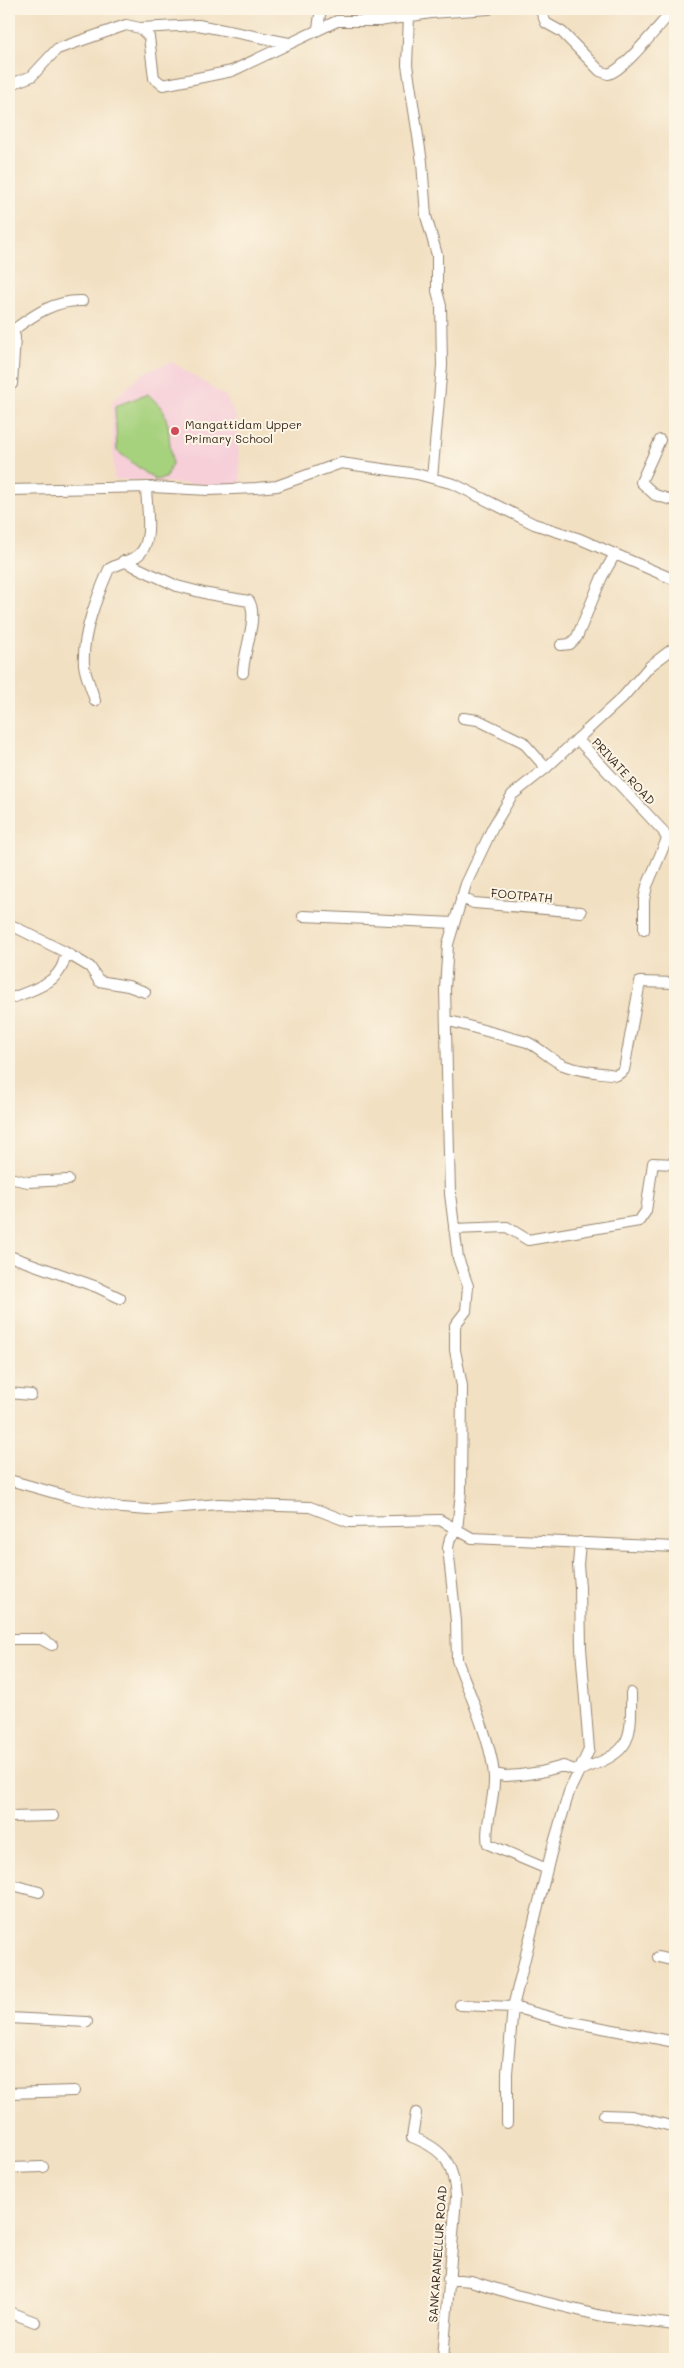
<svg xmlns="http://www.w3.org/2000/svg" width="684" height="2368" font-family="Mali,sans-serif">
<style>
.built{fill:#f6cfd9}
.green{fill:#a6d17d;stroke:#707e4e}
.lines{fill:none;stroke-linecap:round;stroke-linejoin:round}
.minor-casing{stroke:#968570;stroke-width:12}
.minor{stroke:#fff;stroke-width:10}
.poi-dot{fill:#d1495b;stroke:#fcf5e5;stroke-width:2}
.labels{text-anchor:middle;dominant-baseline:central;stroke-width:4;stroke-linejoin:round;paint-order:stroke}
.poi-label{font-size:12px;fill:#3b2a1e;stroke:#fcf5e5;text-anchor:start}
.street-label{font-size:12px;fill:#3b2a1e;stroke:#fcf5e5}
</style>
<rect width="100%" height="100%" fill="#fcf5e5"/>
<filter id="ink" filterUnits="userSpaceOnUse"><feTurbulence type="fractalNoise" baseFrequency=".02" numOctaves="2"/><feDisplacementMap in="SourceGraphic" scale="10" xChannelSelector="R" yChannelSelector="G"/><feConvolveMatrix kernelMatrix="1 2 1 2 8 2 1 2 1" color-interpolation-filters="sRGB"/></filter>
<filter id="wash" filterUnits="userSpaceOnUse"><feTurbulence type="fractalNoise" baseFrequency=".0096" numOctaves="4" result="noise"/><feDisplacementMap in="SourceGraphic" scale="20" xChannelSelector="R" yChannelSelector="G"/><feGaussianBlur stdDeviation="1.12" result="paint"/><feColorMatrix in="noise" values="0 0 0 0 0 0 0 0 0 0 0 0 0 0 0 0 0 1.4 0 .05"/><feComposite in="paint" operator="in"/></filter>
<g filter="url(#wash)">
<rect width="100%" height="100%" fill="#f2e0c2"/>
<!-- built -->
<path class="built" d="M172,362L225,396L236,416L241,484L235,487L114,479L112,401L144,372Z"/>
<!-- green -->
<path class="green" d="M148,394L163,409L168,425L172,464L166,478L155,480L117,451L115,406Z"/>
</g>
<g filter="url(#ink)">
<g class="lines">
<!-- minor casing -->
<g class="minor-casing">
<path id="minor" d="M540,9L546,23L562,32L600,71L608,74C624,71 661,23 674,9
M409,16L407,65L422,162L426,216L437,255V291L441,306L442,366L432,478
M140,28L198,25L289,43
M318,28L321,9
M9,85L32,76L57,49L126,25L140,28L149,37L154,78L163,85L232,71L337,21H379L431,13L489,9
M9,331L13,330C34,315 54,300 82,301
M12,384L15,337L13,330
M660,440L641,482L655,495L675,501
M9,490L151,487L209,490L256,488L277,486L341,463L417,474L454,484L534,524L580,539L675,580
M123,561L177,586L208,594L249,601C259,617 243,653 243,673
M561,645L570,644L577,637L602,577L615,554
M95,701C92,689 85,676 84,664C82,633 97,597 109,569C118,564 129,561 137,556C155,544 146,505 146,487
M463,718L478,720L523,742L546,768
M577,739L663,831L667,839L647,886L644,900V930
M461,898L474,903L581,912
M303,916L454,923
M9,924L65,952C65,982 33,990 9,999
M65,952L90,967L99,981L128,986L145,992
M446,1020L527,1042C540,1048 550,1059 563,1065C580,1072 598,1072 617,1075L624,1070L640,982L675,983
M9,1178L28,1182L68,1180
M454,1229L507,1227L528,1240L639,1221L646,1211L653,1163L675,1164
M9,1256L97,1287L120,1298
M9,1393L31,1395
M9,1480L69,1497L122,1508L148,1510L219,1504L310,1507L349,1522L440,1520L472,1538L675,1547
M580,1542L578,1565L580,1587L581,1648L589,1750L569,1792L551,1853L513,2007L561,2020L675,2042
M9,1639H41L52,1645
M494,1774L505,1776L520,1775L541,1772L563,1766L578,1771C629,1752 632,1746 631,1693
M9,1817L53,1816
M547,1869L488,1844C484,1828 495,1798 494,1779C494,1748 469,1692 457,1660L456,1621L448,1548L450,1538L457,1530L461,1492L462,1386L455,1350V1325L466,1311L468,1286L458,1258L450,1194L445,989L448,944L466,884L493,827L512,795L546,768L623,697L650,666L675,647
M9,1884L39,1892
M658,1957L675,1961
M460,2005L513,2007L507,2073V2123
M9,2018L87,2022
M9,2093L74,2091
M416,2113L412,2137C445,2150 453,2163 456,2197L443,2359
M604,2115L632,2116L675,2127
M9,2168L43,2167
M448,2279L471,2281L516,2295L602,2316L675,2325
M9,2312L35,2322"/>
</g>
<!-- minor -->
<use href="#minor" class="minor"/>
</g>
</g>
<!-- markers -->
<circle class="poi-dot" cx="175" cy="431" r="5"/>
<g class="labels">
<!-- poi labels -->
<g class="poi-label">
<text x="185" y="424">Mangattidam Upper<tspan x="185" dy="14">Primary School</tspan></text>
</g>
<!-- street labels -->
<g class="street-label">
<text transform="translate(624 771) rotate(47)">PRIVATE ROAD</text>
<text transform="translate(522 895) rotate(5)">FOOTPATH</text>
<text transform="translate(437 2254) rotate(-86)">SANKARANELLUR ROAD</text>
</g>
</g>
<!-- margin -->
<rect width="684" height="2368" fill="none" stroke="#fcf5e5" stroke-width="30"/>
</svg>
